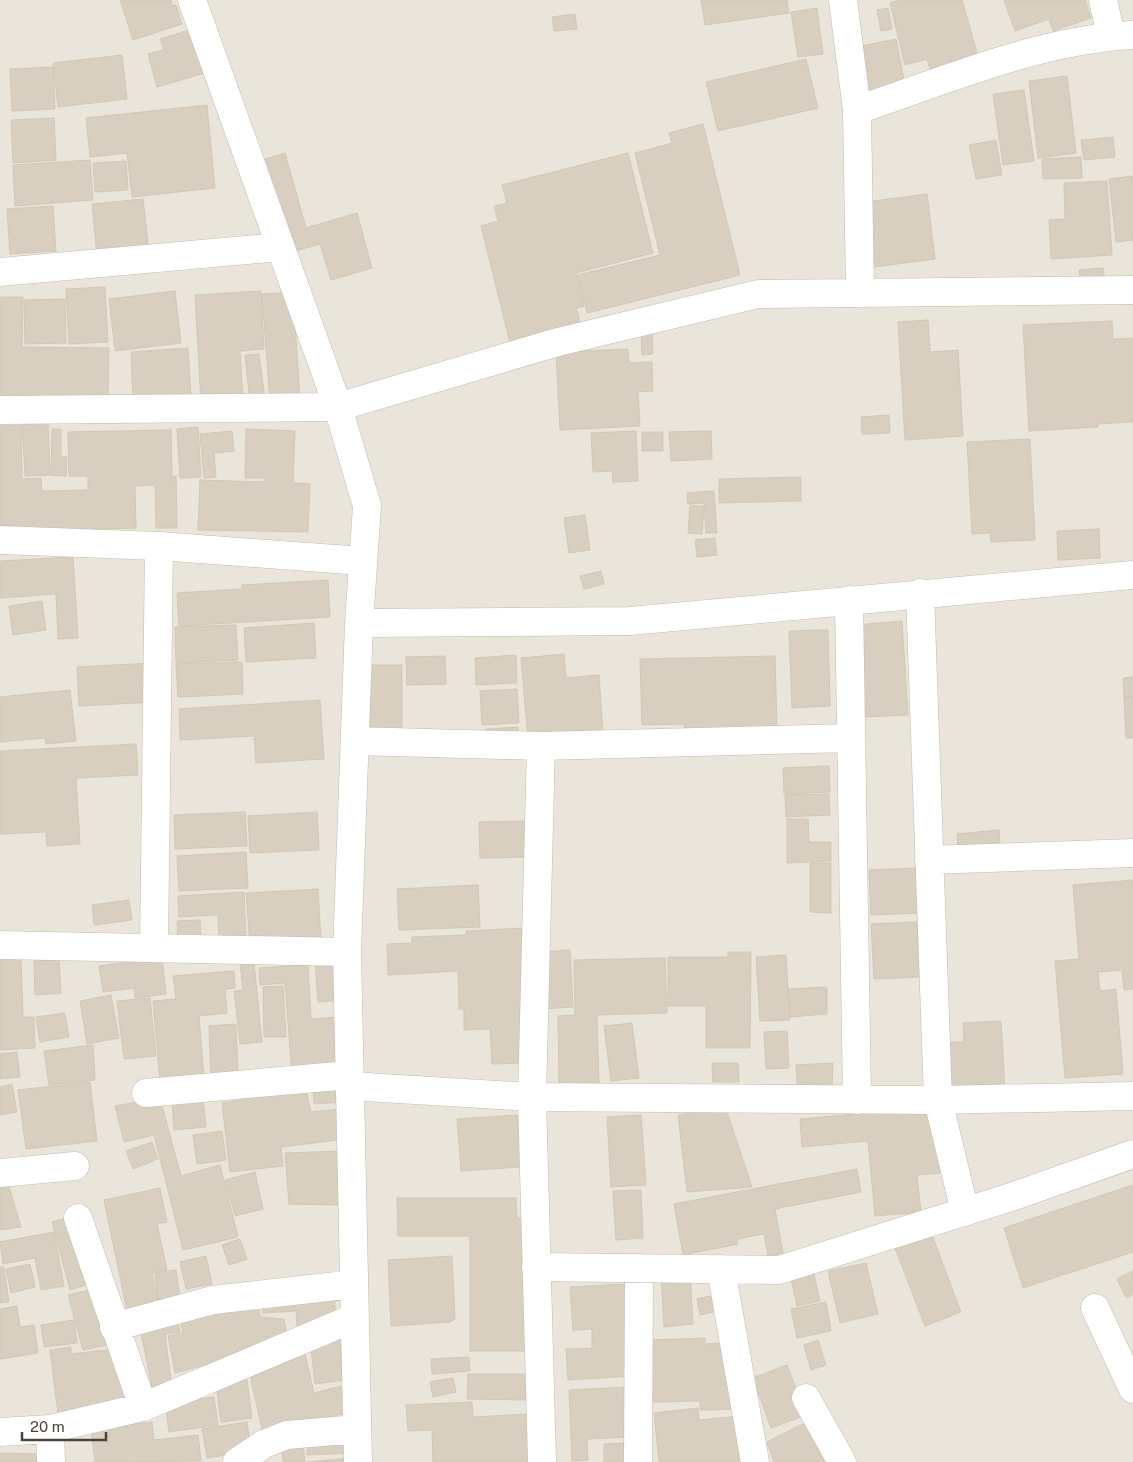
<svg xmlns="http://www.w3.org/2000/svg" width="1133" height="1462" font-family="'Public Sans',sans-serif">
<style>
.residential{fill:#eae5da}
.building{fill:#d8cfc1;stroke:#d3c7b4}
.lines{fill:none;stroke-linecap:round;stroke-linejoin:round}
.minor-casing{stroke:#c2bbae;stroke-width:29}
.minor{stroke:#fff;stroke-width:28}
</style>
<rect width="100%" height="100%" fill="#f6f3ec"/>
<!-- residential -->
<path class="residential" d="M0,0H1133V1462H0Z"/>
<!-- building -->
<path class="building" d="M120,0H171L172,6L176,5L182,24L133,40Z
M701,0H787L789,13L705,25Z
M900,0H962L978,56L930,69L927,59L905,65L890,3Z
M1004,0H1085L1091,18L1053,31L1049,19L1015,31Z
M817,8L823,54L798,57L791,12Z
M888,8L892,29L881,31L877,10Z
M575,14L577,29L554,31L552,17Z
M193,29L205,73L157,87L148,54L164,50L160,39Z
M896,39L905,85L866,93L857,47Z
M122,55L127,99L58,107L53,63Z
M806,59L818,108L718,131L706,82Z
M53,67L55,109L12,111L10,69Z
M1067,76L1076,153L1038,158L1029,81Z
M1024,90L1034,161L1003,165L993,94Z
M207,105L215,188L132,197L127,153L90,157L86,118Z
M54,118L56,160L13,163L11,120Z
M703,124L740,275L587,313L578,275L660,255L635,153L672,143L669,133Z
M1113,137L1115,157L1084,160L1081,140Z
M996,140L1002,175L976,179L969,145Z
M285,153L306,228L357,213L372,268L331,280L320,244L289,253L262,160Z
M628,153L653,253L576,273L584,306L576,308L581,325L510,343L481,226L498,221L494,206L507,203L502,185Z
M1081,157L1082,178L1043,179L1042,159Z
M90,160L93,200L15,206L13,165Z
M126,161L128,190L95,192L93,163Z
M1133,176V240L1116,242L1109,179Z
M1107,181L1112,255L1051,259L1049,220L1065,219L1064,183Z
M927,194L935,259L874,267L866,202Z
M143,199L149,251L97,256L92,204Z
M53,206L56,251L10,254L7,209Z
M1103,268L1105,282L1081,285L1079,270Z
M105,287L108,342L69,344L66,289Z
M175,291L181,343L115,351L109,299Z
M261,291L264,349L240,351L243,401L201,403L195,295Z
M293,292L300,400L270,402L262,294Z
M0,297H23L22,347L109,348L108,398L0,396Z
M65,299L66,343L25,344L24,300Z
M928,320L930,352L958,350L963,436L905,440L898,322Z
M1112,321L1113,339L1133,338V422L1098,424V427L1029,431L1023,325Z
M652,327L653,354L642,355L641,328Z
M188,348L191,397L133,401L131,352Z
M628,349L629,363L652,362L653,391L638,392L640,426L560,430L556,352Z
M259,354L265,399L250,401L245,355Z
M889,415L890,433L862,434L861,417Z
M48,423L50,475L25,476L22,424Z
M21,425L22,479L41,478L42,491L88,490V476H69L68,432L171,430L172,476H176L177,528H156L155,485L135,486L136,528L22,531V525L0,526V426Z
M198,427L201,477L180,478L177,429Z
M52,429H61V456L67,457L66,476L51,475Z
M246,429L295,431L293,483L310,484L308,532L198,530L200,480L264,482V478H245Z
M232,431L234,451L214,453L216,477L204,478L200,434Z
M636,431L638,481L613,482L612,471L593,472L591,433Z
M711,431L712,459L671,461L669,432Z
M642,432H663V451H642Z
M1030,439L1035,540L991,542L990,533L972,534L967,442Z
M801,477V501L719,503V479Z
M714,491L717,533H706L704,503L688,504L687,493Z
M690,506H704L702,534L688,533Z
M585,515L590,550L569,553L564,518Z
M1099,529L1100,558L1058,560L1057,531Z
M715,538L717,555L697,557L695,540Z
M73,557L78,638L58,639L56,594L0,598V561Z
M601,571L604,584L584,589L580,576Z
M328,580L330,617L179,626L177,593L242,589V585Z
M42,601L46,630L13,635L9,606Z
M902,621L908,715L862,717L856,625Z
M314,623L316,658L246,662L244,628Z
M236,625L238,660L176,663L175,627Z
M828,630L830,706L792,708L789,631Z
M564,654L566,678L599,675L603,735L528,740L521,658Z
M516,655L517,683L476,685L475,658Z
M445,656L446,684L407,685L406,657Z
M775,656L777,732L685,734L684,724L642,725L640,659Z
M242,662L243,694L178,697L176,664Z
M152,663L155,702L79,706L77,667Z
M370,665H402V735L370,734Z
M1133,677V697H1124L1123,678Z
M517,689L519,723L482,725L480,691Z
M70,690L76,741L46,744L45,738L0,742V697Z
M1133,697V738H1126L1124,698Z
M320,700L324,759L256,763L254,736L180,740L179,709Z
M518,727V738L486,740L485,729Z
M136,744L138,775L76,778L80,844L47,846L46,832L0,834V751Z
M829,766L830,792L784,794L783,768Z
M829,794L830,815L786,817L785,795Z
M245,812L247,846L175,849L174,815Z
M317,812L319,850L250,853L248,816Z
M787,819H808L809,842H831V861L787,863Z
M529,821L530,857L480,858L479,822Z
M999,830L1000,846L958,849L957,834Z
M246,852L248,888L179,891L177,856Z
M810,863H831V913L810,912Z
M916,868L918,913L871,915L869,870Z
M1133,880V989L1124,990L1122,970L1098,972L1100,991L1116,989L1123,1074L1065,1078L1055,961L1079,959L1073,885Z
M478,885L480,927L399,930L397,889Z
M318,889L321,940L250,945L246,893Z
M244,892L246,940L219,942L218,915L179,917L178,896Z
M129,900L132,920L94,925L92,905Z
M200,920L201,943L178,944L177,921Z
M917,922L920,977L874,979L871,924Z
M523,928L528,1063L492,1064L490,1029L464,1030V1009H459L458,971L388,975L387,944L412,943V937L466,935V931Z
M570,950L573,1007L544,1009L541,952Z
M728,952H751L750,1048H706V1006H668V957H728Z
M786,955L790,1020L760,1021L756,957Z
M162,957L166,994L135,998L134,988L103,992L99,966Z
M665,958L667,1013L597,1015L599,1086L559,1087L558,1016L575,1015L574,960Z
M21,959L23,1017H34L35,1048L0,1050V960Z
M340,959L343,1000L318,1002L315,961Z
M59,960L61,993L35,995L34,961Z
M254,962L262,1042L240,1044L234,991L243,990L240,963Z
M308,965L311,1019L340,1017L343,1070L292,1076L285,983L260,985L259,968Z
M234,971L235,988L225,989L227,1013L199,1016L204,1078L160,1082L153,1001L176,999L173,976Z
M283,986L286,1037H264L263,987Z
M827,987V1014L790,1017L788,989Z
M111,995L119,1038L87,1044L80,1001Z
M150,998L156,1056L124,1059L117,1001Z
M65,1013L69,1037L40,1042L36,1017Z
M1001,1021L1005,1090L950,1092L947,1042H964L963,1023Z
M632,1023L639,1078L611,1081L604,1026Z
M236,1024L238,1077L211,1079L209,1026Z
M787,1031L789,1068L766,1069L764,1032Z
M93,1045L95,1080L49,1085L44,1051Z
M17,1052L20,1077L0,1079V1054Z
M712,1063H738L739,1082H713Z
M833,1063L832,1092L798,1095L796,1065Z
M90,1082L97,1141L26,1149L18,1090Z
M12,1084L17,1112L0,1115V1087Z
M343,1085L344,1102L314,1104L313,1087Z
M305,1088L311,1112L341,1109L345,1139L281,1147L283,1166L230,1172L222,1103Z
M160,1098L181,1176L220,1165L238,1237L183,1250L154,1135L124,1142L115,1106Z
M203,1098L206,1127L174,1130L172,1101Z
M933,1107L940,1173L917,1175L921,1212L875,1216L868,1141L802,1147L800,1119Z
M726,1109L752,1187L687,1192L678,1115Z
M517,1115L521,1167L461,1171L457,1119Z
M641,1115L646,1185L611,1187L607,1117Z
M222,1131L226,1160L197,1164L193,1135Z
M152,1142L158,1159L133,1169L126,1151Z
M341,1151L339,1205L289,1204L285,1153Z
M857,1169L861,1192L775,1209L783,1253L768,1256L764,1234L737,1239L738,1244L683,1255L674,1204Z
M255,1172L263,1209L235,1216L225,1180Z
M6,1177L21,1227L0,1230V1178Z
M1133,1185V1252L1023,1288L1004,1228Z
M160,1188L167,1222L157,1224L167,1270L152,1273L159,1304L127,1311L104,1200Z
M641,1190L643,1238L616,1240L613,1191Z
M397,1198H516L517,1218H527L526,1351H470V1236H398Z
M73,1216L92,1283L70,1290L52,1222Z
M54,1232L64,1286L41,1290L35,1258L3,1264L0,1242Z
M932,1235L961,1312L925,1326L895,1248Z
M240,1239L247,1259L229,1265L222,1245Z
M206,1256L212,1284L186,1289L180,1262Z
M452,1256L455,1319L450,1322L391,1326L388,1260Z
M866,1263L878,1314L840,1323L828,1271Z
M30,1264L35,1287L11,1293L6,1269Z
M812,1265L820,1301L797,1306L789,1270Z
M0,1267H4L9,1302L0,1303Z
M176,1270L180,1297L158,1300L155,1273Z
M1133,1271V1294L1126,1298L1117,1279Z
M690,1273L693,1324L664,1327L661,1275Z
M626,1284L632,1376L568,1380L566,1349L592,1348V1329L573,1330L570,1287Z
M94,1289L111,1344L83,1350L68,1295Z
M334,1292L336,1322L297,1327L296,1311L263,1313L262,1300Z
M719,1294L722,1310L700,1315L697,1299Z
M257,1300L260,1317L284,1319L288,1342L175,1373L168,1336L183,1333L179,1315Z
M826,1302L831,1331L797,1338L791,1309Z
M17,1306L20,1327L34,1325L38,1353L0,1359V1309Z
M176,1314L180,1332L165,1334L172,1389L153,1392L139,1323Z
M74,1320L77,1343L44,1347L41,1325Z
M339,1336L344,1380L315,1384L310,1339Z
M705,1338V1344L727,1343L737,1409L700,1410V1401L652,1402L650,1340Z
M818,1340L826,1365L811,1370L804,1345Z
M71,1347V1354L115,1349L131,1401L58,1414L50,1350Z
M304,1350L314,1393L341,1386L347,1413L263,1433L248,1367Z
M469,1357L470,1371L432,1374L431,1359Z
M787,1365L806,1415L771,1428L753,1378Z
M468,1374H527V1400L467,1399Z
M453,1378L456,1392L433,1397L430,1382Z
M247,1380L252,1418L221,1422L216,1384Z
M627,1387L629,1437L587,1439L588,1460L572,1461L569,1390Z
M214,1397L218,1425L169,1432L165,1403Z
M472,1402L473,1417L528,1414L529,1462H433L432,1430L408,1431L406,1405Z
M698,1408L699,1420L741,1416L750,1462H659L654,1413Z
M811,1420L830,1462H774L767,1442Z
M152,1422L154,1440L198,1435L201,1461L95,1462L91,1429Z
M247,1422L251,1451L207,1458L202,1429Z
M351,1435L352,1453L307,1455L308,1437Z
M302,1436L305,1462H283L281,1442Z
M630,1443L631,1462H604V1444Z
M0,1453L43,1454V1462H0Z
M349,1458V1462H307Z"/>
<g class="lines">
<!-- minor casing -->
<g class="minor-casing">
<path id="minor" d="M843,0L857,110
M1103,0L1111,36
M0,272L280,247
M1133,290L758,294L558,342L338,407L367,506L359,623L630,621L1133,575
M860,293L857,110C947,80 1038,40 1133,35
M0,410L338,407L192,0
M0,540L159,546L362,561
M920,593L938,1100L965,1212
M849,600L857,1100
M355,741L541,746L851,738
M541,746L532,1097L542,1462
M929,860L1133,853
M0,945L347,952L359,623
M154,948L159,546
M347,952L358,1462
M349,1086L532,1097L938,1100L1133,1096
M146,1093L349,1075
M0,1173L75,1166
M78,1218L143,1407
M536,1267L779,1270L1014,1196L1133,1154
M721,1269L755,1462
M1095,1308L1133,1389
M114,1327L213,1300L354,1284
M806,1398L842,1462
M50,1429L143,1407L354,1318
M0,1432L50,1429L51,1462
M237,1462L264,1444L287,1435L357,1429
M638,1462L639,1268"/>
</g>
<!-- minor -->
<use href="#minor" class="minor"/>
</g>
<!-- scale -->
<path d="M22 1432v8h84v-8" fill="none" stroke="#4b4439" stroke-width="2.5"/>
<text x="30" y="1432" font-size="15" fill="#4b4439" stroke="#ffffff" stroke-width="4" paint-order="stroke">20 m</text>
</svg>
